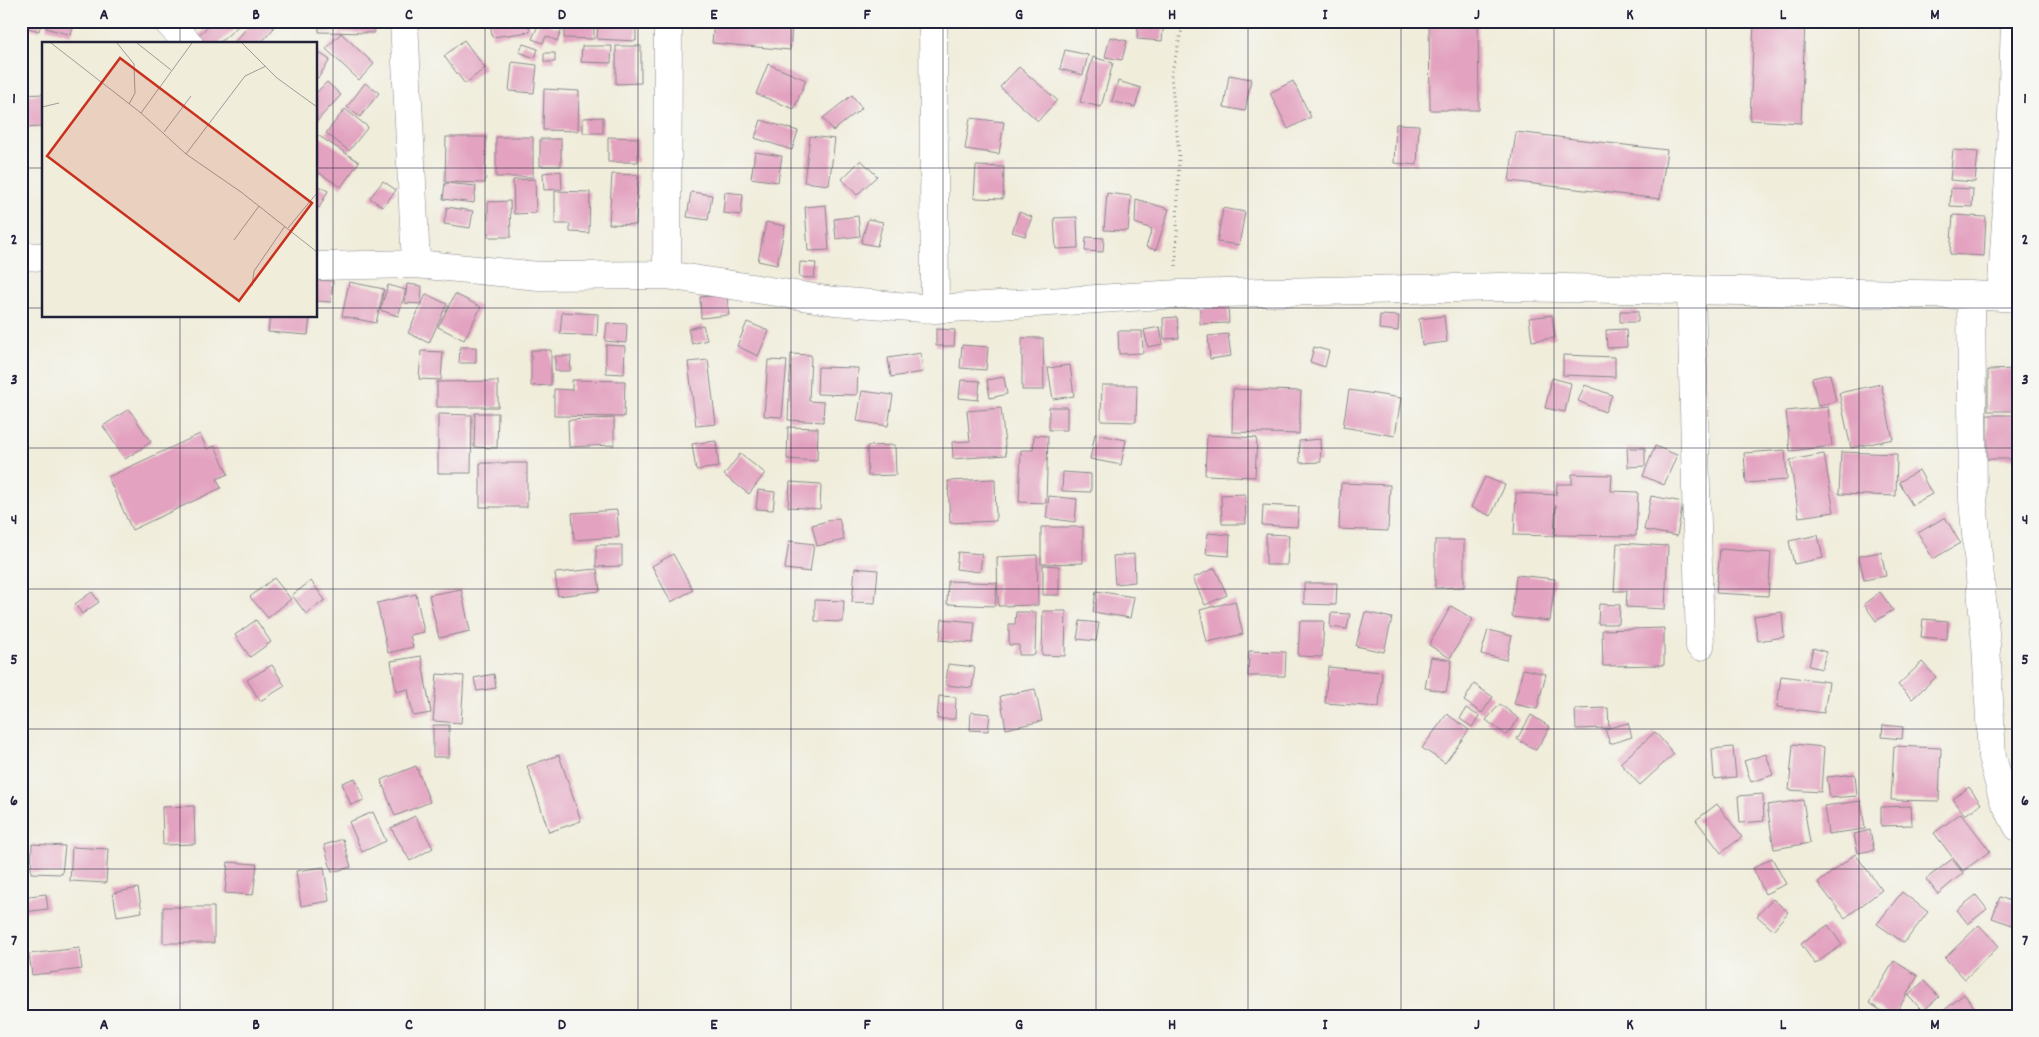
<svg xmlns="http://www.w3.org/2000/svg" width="2039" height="1037" font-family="Dekko,sans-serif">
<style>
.building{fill:#e3a2c0}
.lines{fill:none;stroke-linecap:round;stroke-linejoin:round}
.minor-casing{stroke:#89888b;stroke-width:29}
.path{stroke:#89888b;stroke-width:3;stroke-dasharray:1 4;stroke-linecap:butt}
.minor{stroke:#fff;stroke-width:28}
.grid{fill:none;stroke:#22223b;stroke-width:1;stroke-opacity:0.55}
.inset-road{fill:none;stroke:#9e9c9b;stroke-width:1}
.view{fill:#c8321e;fill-opacity:0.15;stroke:#c8321e;stroke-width:2.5}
.inset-edge{fill:none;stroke:#22223b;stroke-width:2.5}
.neatline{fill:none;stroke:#22223b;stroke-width:2}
.grid-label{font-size:16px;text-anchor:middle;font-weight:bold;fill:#22223b}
</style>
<rect width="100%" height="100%" fill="#f6f6f2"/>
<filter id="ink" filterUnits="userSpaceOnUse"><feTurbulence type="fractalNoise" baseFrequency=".02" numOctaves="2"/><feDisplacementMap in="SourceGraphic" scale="10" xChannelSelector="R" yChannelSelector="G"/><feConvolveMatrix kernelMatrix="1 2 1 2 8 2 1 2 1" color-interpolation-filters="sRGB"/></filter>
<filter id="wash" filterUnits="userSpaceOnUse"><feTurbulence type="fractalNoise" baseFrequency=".0096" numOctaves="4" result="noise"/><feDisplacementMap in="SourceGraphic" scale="20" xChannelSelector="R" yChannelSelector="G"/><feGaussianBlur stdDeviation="1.12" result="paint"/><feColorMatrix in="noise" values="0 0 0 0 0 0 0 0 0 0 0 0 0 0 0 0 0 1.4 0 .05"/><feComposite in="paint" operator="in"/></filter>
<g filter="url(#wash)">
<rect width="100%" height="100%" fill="#f0eddb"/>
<g id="blocks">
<!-- building -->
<path class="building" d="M21,21H42L39,31L21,26Z
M48,21H75L71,35L46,28Z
M214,21H244L218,44H195L192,41Z
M253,21H266L274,28L260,44H233Z
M319,21H375L374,33L319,32Z
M490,21H528L530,32L492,37Z
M540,21L562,29L557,41L546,36L543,43L532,39Z
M598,21H636V41L597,39Z
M689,21H711V27L689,28Z
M714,21H750L792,25L790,50L712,43Z
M1138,21H1164L1162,41L1137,39Z
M1429,21H1478L1479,110H1430Z
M1754,21H1805L1801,123L1750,120Z
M564,22L594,23V39L564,38Z
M341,33L374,64L359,80L326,49Z
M1110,37L1127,41L1122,60L1105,57Z
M464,40L485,68L465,84L444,56Z
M523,44L538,49L535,58L519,52Z
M582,46H612L611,63L581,62Z
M616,46H641V83L616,84Z
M1065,50L1088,55L1083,75L1060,69Z
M316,51L330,60L318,78L316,77Z
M544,53H555V62H544Z
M1093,57L1113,63L1101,107L1080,102Z
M512,62L537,65L534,93L509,91Z
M768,64L806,80L794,109L756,94Z
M1019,67L1057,100L1038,121L1000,87Z
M1229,75L1251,79L1245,111L1224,107Z
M1118,81L1141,88L1135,107L1112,101Z
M1293,81L1311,117L1288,129L1270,93Z
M327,82L341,95L316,122V93Z
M365,83L379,93L360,117L347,107Z
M544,89L579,91L578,131L543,130Z
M44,94V127L21,128V95Z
M852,95L862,108L833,131L823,118Z
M345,109L368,127L349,151L326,133Z
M603,117V133H583V118Z
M970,118L1004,122L999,154L965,149Z
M761,120L798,131L792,150L755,138Z
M1396,124L1419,125L1417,165L1394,163Z
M1516,132L1667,150L1660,199L1509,181Z
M316,134L359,162L341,187L316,171Z
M810,136L835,139L829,185L804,182Z
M446,137H486L485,183L445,182Z
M496,137H533V177H496Z
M608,137L638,138V162H608Z
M540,139H561V166H540Z
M1953,150L1978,152L1975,182L1950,180Z
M755,152L782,156L778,182L751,178Z
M861,160L877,176L857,195L842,179Z
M976,166L1004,167L1003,199L974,198Z
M561,171L562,189L544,190L543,173Z
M612,174L638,175L636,225L609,224Z
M535,179L536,213L514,214L513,180Z
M383,181L396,190L383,207L370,198Z
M445,183L476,186L474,203L443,199Z
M316,185L328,191L319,208L316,207Z
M1951,188L1973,189L1972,207L1950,206Z
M555,191L590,192L589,233L570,232V224H555Z
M691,192L712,195L708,220L687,217Z
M725,192L743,194L741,215L723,213Z
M1107,193L1131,196L1128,231L1104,230Z
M1136,199L1169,209L1156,250L1146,247L1152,229L1135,223Z
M510,201L511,237H488V202Z
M826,205L829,250L808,251L805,207Z
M447,207L473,211L470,228L444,224Z
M1223,208L1245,212L1239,245L1217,242Z
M1019,212L1032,217L1025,236L1012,232Z
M1953,215L1986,217L1984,256L1950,254Z
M858,216L860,236L836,239L834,219Z
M1077,217L1078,248L1056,249L1054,218Z
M868,219L883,222L877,246L861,243Z
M766,222L785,226L777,265L758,261Z
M1086,237L1104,238L1103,252L1085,251Z
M800,262L816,263L814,278L799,277Z
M316,280L333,281L331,302L316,301Z
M349,282L384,289L376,323L342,316Z
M407,284L422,286L421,304L405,303Z
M388,285L406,290L398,316L380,310Z
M426,294L447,304L429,343L408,333Z
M455,294L481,307L464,340L438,327Z
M727,295L729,315L701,318L700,297Z
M1228,303L1229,323L1200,324V304Z
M1620,311H1638V322H1620Z
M562,312L598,314L597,336L560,334Z
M1380,315L1399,316L1398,331L1379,329Z
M1552,315L1555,338L1532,341L1529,318Z
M270,316H310L308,335L268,332Z
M1444,316L1447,342L1422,345L1419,319Z
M1177,317L1179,338L1164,339L1163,318Z
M747,322L769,331L758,356L737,346Z
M607,323L627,324L626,343L605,341Z
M703,325L707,340L692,344L688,329Z
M1160,327L1163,344L1148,347L1144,330Z
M936,329L955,330L954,346H936Z
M1626,329L1627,347L1607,348L1606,330Z
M1118,331H1142L1143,353L1119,354Z
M1228,334L1231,356L1210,359L1208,336Z
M1022,338H1043L1044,390H1022Z
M606,345L625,346L624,374L606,373Z
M962,345L988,347L986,370L960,368Z
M460,347H476V363H459Z
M1314,347L1329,351L1325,367L1310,362Z
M531,350H551V385L531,386Z
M421,351L443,352L441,380L419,379Z
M921,353L923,372L891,377L888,358Z
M791,354L811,355L809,401L824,402L823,422L788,420Z
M1563,355L1615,357V377L1563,375Z
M555,356H571L570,371H555Z
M708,360L716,424L696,426L688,362Z
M768,360L787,361L782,417L764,416Z
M1070,365L1074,396L1053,399L1048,368Z
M818,367L858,368L857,395L817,394Z
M2017,369L2018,411H1988V370Z
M1830,374L1836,401L1818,406L1812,378Z
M1004,377L1007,394L990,398L987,380Z
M1552,378L1571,383L1565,412L1545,408Z
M572,380L625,381L624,417L554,416V389L572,390Z
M961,380L980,381L978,400L959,398Z
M498,381V407H437V382Z
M1881,384L1893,439L1851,448L1839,393Z
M1102,385H1137L1136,422L1101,421Z
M1585,385L1612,395L1605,412L1578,401Z
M1233,389L1301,391L1299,434L1232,432Z
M1349,390L1401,398L1395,436L1343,427Z
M862,391L893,395L888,426L857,421Z
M1049,407H1067V430H1049Z
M1828,407L1832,446L1790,451L1786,411Z
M1001,408L1006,455L953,459L952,442L970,441L967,411Z
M129,409L151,442L125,459L103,426Z
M475,413H498L497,448L474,447Z
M438,414L472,415L471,473H438Z
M1987,415H2018L2017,459H1987Z
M614,418V445L569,447L568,420Z
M788,427L818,428L817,461L787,459Z
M200,434L207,449L215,446L228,474L217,479L221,488L132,530L108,477Z
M1095,434L1126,440L1121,465L1090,459Z
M1034,435L1048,436L1046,503L1019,502L1021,450H1033Z
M1207,435L1257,438L1255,477L1205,475Z
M1320,439L1321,462L1300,463L1299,441Z
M716,441L719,467L696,470L692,444Z
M895,445L896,475L868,476L867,446Z
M1655,446L1677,455L1664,485L1643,476Z
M1627,448H1645V466L1628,467Z
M1785,450L1787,480L1746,483L1744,453Z
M1841,452L1897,454L1896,496L1839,494Z
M740,454L765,473L749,494L724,475Z
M1824,454L1834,512L1799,517L1790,460Z
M480,463H527V507H480Z
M1919,470L1932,494L1912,505L1899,482Z
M1063,472L1091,474V492L1062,491Z
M1572,474L1612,475L1611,491L1638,492L1636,536L1555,535L1556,505L1554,536L1514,535L1516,493L1556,495L1557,484H1572Z
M1485,477L1505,485L1491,516L1471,507Z
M995,479L996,521L950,523L948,481Z
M790,482L821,484L820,509L788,507Z
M1341,483L1390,485L1388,531L1339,529Z
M758,490L775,492L773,510L756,509Z
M1245,494L1246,524H1222L1221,495Z
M1049,496L1077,499L1075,522L1046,518Z
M1651,496L1683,502L1677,536L1644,530Z
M1263,505L1299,507L1297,527L1262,525Z
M617,510L619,537L574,540L572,513Z
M1945,517L1960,543L1933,559L1918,533Z
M839,518L844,540L817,546L812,525Z
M1041,527H1083V563L1041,564Z
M1208,533L1230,535L1229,556L1206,554Z
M1266,534L1289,535L1287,565H1266Z
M1818,535L1823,558L1794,564L1789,541Z
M1435,540H1464V587L1435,588Z
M789,541L814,544L810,572L785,569Z
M1617,543L1668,546L1665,609L1626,607L1627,591H1614Z
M596,545H622V566L596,567Z
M1720,549L1771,553L1768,596L1716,593Z
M958,552L982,554L980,572L956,569Z
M1881,552L1886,576L1864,580L1859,556Z
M673,554L693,590L671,602L652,566Z
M1134,554L1135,582L1115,584L1113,556Z
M1037,555L1038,605L998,606L997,557Z
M1043,565L1059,566V595H1043Z
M855,568L878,570L875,603L852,602Z
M1215,568L1227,595L1205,605L1193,578Z
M597,569L600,591L558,596L555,573Z
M1516,575L1555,579L1550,621L1512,617Z
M274,578L291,599L268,618L250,597Z
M311,581L325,600L306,614L292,595Z
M948,581L997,583L995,606L947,604Z
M1304,583H1337L1336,605L1304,604Z
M461,589L470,631L439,638L429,595Z
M1096,591L1134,597L1130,618L1093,612Z
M92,592L99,602L82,614L75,604Z
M1880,592L1893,610L1876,621L1864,604Z
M416,594L424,632L410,635L413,647L388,653L377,603Z
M815,600L844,601L843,622L815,621Z
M1235,601L1243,634L1207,642L1200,610Z
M1599,604L1620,605L1619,624H1598Z
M1451,606L1473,619L1450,658L1429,645Z
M1043,611H1066L1065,656L1042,655Z
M1016,612H1036L1035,655H1019V645H1009V624H1015Z
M1365,612L1392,618L1384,652L1356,646Z
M1782,612L1784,637L1758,641L1754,616Z
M1331,613L1350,614L1347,629L1330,627Z
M942,619L975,622L973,643L940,640Z
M1923,619L1948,621L1947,639L1921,637Z
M256,620L271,642L250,657L235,635Z
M1080,621L1099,623L1096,641L1077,639Z
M1300,621H1324L1322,657L1298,656Z
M1664,628V665L1603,666L1602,630Z
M1488,630L1512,636L1506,660L1481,654Z
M1813,648L1826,652L1822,669L1809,666Z
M1249,651L1286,652L1285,676H1248Z
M421,656L431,713L413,716L408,689L396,692L391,661Z
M1431,657L1452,660L1446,692L1425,688Z
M1922,662L1936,677L1912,699L1898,685Z
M948,664L975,667L972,688L946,685Z
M272,665L285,686L260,701L247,680Z
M1328,667L1382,672L1379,707L1325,703Z
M1523,669L1546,674L1537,709L1514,704Z
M437,674L464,676L461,723L433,721Z
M494,674L496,688L477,691L474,678Z
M1781,676L1829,682L1824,713L1777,707Z
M1474,684L1493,697L1482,713L1464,701Z
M1035,689L1042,721L1006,729L1000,696Z
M939,696L956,697L955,719H937Z
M1500,704L1519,719L1506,735L1486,720Z
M1466,708L1479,716L1472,727L1460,719Z
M1608,708L1609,728L1576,729L1575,709Z
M971,712L990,714L988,731L970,730Z
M1447,714L1469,730L1445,763L1422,748Z
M1531,715L1550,727L1536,750L1517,739Z
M1628,723L1632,737L1610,744L1605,729Z
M433,725H449V757H433Z
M1883,725L1903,727L1902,739L1882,737Z
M1655,732L1674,754L1640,785L1620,763Z
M1793,744L1824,747L1821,792L1789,790Z
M1894,746L1941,748L1939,801L1891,800Z
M1733,747L1736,777L1714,779L1712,749Z
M1766,754L1773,775L1751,782L1744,761Z
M559,755L581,821L549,832L527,766Z
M416,766L430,802L395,816L381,780Z
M1855,774L1857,796L1830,798L1827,777Z
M355,778L364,800L351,805L342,783Z
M1969,787L1981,804L1965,815L1953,799Z
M1763,794L1764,821L1740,823L1738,796Z
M1803,800L1810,843L1774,849L1767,805Z
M1861,801L1865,829L1828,834L1824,806Z
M1717,804L1742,837L1721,853L1696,820Z
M194,806L195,844L163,845L162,807Z
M1911,806L1912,825L1881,826V807Z
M373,812L386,841L362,852L349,822Z
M1961,813L1990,851L1963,871L1934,833Z
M415,816L433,848L410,861L391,828Z
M1870,830L1874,850L1858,853L1854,834Z
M343,839L351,867L332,872L324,845Z
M32,844L65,846L62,874L31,873Z
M72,847L108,849L106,883L70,881Z
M1855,854L1882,890L1845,918L1818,883Z
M1772,858L1786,884L1765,894L1753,868Z
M1952,859L1963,873L1938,894L1926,879Z
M228,862L257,864L253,895L225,893Z
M324,867L329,901L301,906L296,871Z
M138,888L142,912L117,916L113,893Z
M1902,892L1928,912L1904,943L1877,924Z
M46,894L48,909L24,912L22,897Z
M1976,895L1987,909L1968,924L1957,910Z
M2000,897L2018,904V927L1992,918Z
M1773,899L1788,912L1773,930L1757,916Z
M163,907H214V943H163Z
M1828,925L1842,945L1815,964L1801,944Z
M1979,925L1999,946L1965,979L1945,958Z
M79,948L82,969L32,975L29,954Z
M1894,961L1918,976L1894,1016H1890L1869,1003Z
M1924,981L1939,997L1923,1011L1908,996Z
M1964,994L1981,1016H1937Z"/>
</g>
</g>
<g filter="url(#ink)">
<use href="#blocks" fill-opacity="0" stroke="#89888b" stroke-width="1"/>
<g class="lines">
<!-- minor casing -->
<g class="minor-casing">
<path id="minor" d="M167,21L189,44
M404,21L416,264
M933,21L935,309
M21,256L44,257
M316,266L416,264L539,276L667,275L834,301L935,309L1179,294L1502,287L1971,295L2018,298
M667,275L668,21
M1691,290L1700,646
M1971,295L1973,500L1986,644L1992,757L2003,798L2018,827
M2001,297L2011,148L2015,21"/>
</g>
<!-- path -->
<path class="path" d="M1176,266L1179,154L1171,75L1184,21"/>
<!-- minor -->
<use href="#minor" class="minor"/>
</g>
</g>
<!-- grid -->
<path class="grid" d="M180,21V44M333,21V1016M485,21V1016M638,21V1016M791,21V1016M943,21V1016M1096,21V1016M1248,21V1016M1401,21V1016M1554,21V1016M1706,21V1016M1859,21V1016M21,168H44M316,168H2018M21,308H44M316,308H2018M180,316V1016M21,448H2018M21,589H2018M21,729H2018M21,869H2018"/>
<!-- overview -->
<g transform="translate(42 42)">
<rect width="275" height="275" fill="#f0eddb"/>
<path class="inset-road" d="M9,1L99,71L144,112L199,150L275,210M75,1L92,22L93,51L87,62M95,1L129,28M200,1L235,36L275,65M0,65L17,61M99,71L150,1M122,90L149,54M144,112L203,34L224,24M246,186L275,151M192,198L217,164M210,244L212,229L243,184"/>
<path class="view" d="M78,16L270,161L197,259L5,114Z"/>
<rect width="275" height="275" class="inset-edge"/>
</g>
<!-- margin -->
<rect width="2039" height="1037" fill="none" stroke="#f6f6f2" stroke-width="55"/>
<rect x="28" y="28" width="1984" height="982" class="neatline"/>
<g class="grid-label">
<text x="104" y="19">A</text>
<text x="256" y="19">B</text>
<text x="409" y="19">C</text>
<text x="562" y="19">D</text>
<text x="714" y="19">E</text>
<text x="867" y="19">F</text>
<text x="1019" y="19">G</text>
<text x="1172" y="19">H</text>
<text x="1325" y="19">I</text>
<text x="1477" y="19">J</text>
<text x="1630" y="19">K</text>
<text x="1783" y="19">L</text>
<text x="1935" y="19">M</text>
<text x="14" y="103">1</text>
<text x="2025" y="103">1</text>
<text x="14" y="244">2</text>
<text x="2025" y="244">2</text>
<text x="14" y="384">3</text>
<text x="2025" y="384">3</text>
<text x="14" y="524">4</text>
<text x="2025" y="524">4</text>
<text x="14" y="664">5</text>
<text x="2025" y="664">5</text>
<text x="14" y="805">6</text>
<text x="2025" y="805">6</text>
<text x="14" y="945">7</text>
<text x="2025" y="945">7</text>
<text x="104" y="1029">A</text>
<text x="256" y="1029">B</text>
<text x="409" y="1029">C</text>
<text x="562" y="1029">D</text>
<text x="714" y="1029">E</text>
<text x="867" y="1029">F</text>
<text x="1019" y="1029">G</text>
<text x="1172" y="1029">H</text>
<text x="1325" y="1029">I</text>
<text x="1477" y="1029">J</text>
<text x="1630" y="1029">K</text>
<text x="1783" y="1029">L</text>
<text x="1935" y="1029">M</text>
</g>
</svg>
